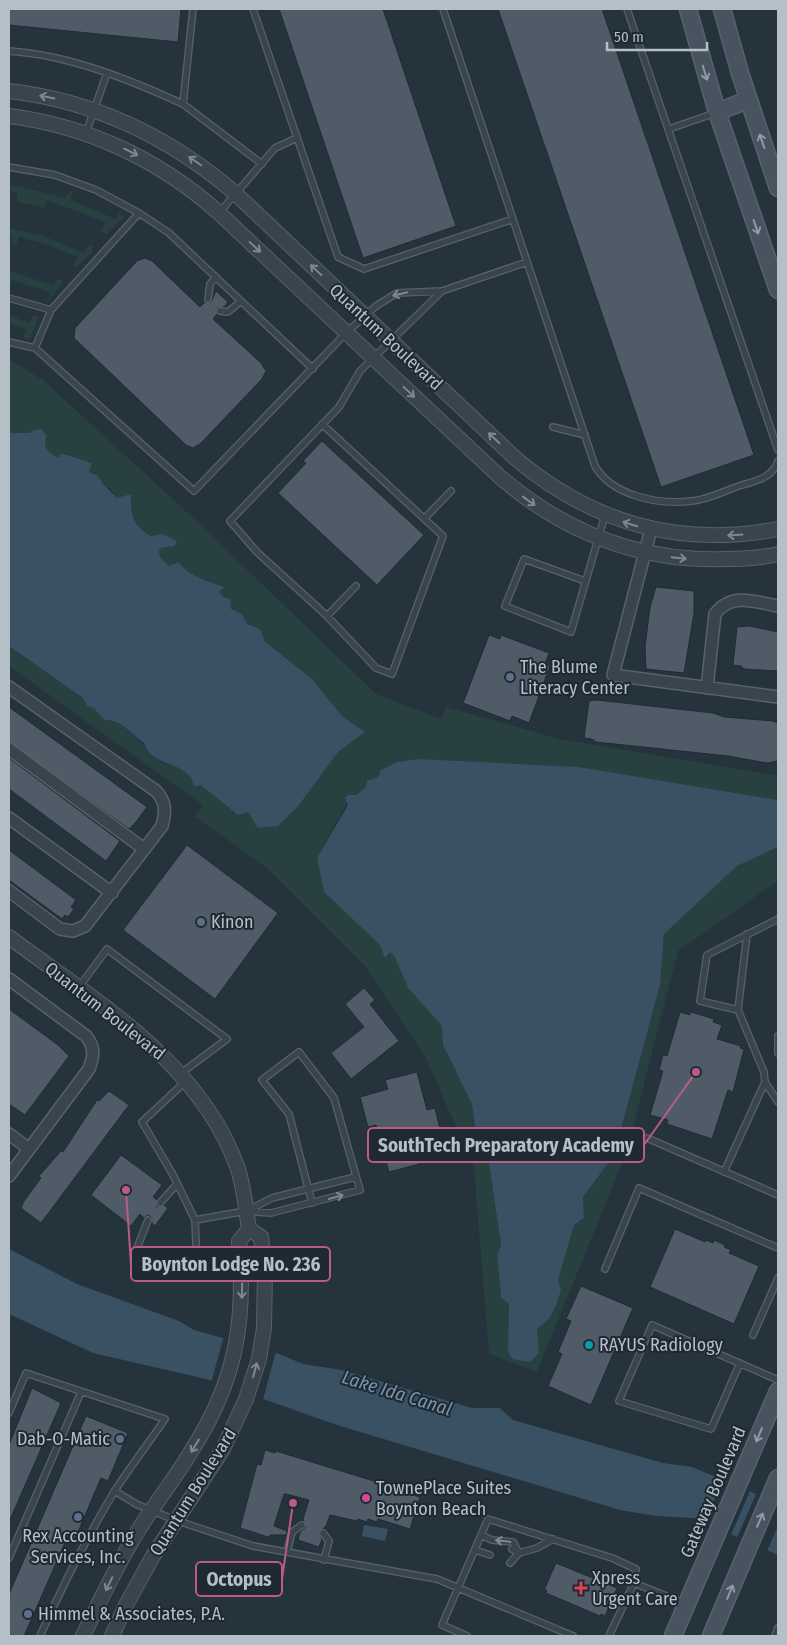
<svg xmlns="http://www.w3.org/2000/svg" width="787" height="1645" font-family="'Fira Sans Condensed',sans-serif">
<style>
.green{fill:#28403f}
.water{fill:#3a5164}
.pier{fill:#25333d}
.building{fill:#4f5c68;stroke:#202b34}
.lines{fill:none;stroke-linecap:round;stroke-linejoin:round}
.service-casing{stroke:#57626b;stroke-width:8}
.minor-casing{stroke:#57626b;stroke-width:14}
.tertiary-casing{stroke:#57626b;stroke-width:16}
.secondary-casing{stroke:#57626b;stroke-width:19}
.service{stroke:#39444d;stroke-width:5.5}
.minor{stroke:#39444d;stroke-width:11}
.tertiary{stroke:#39444d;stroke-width:14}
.secondary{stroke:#475460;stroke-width:16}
.oneway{stroke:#8e9aa4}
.oneway2{stroke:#7d8891}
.service-dot{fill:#5c6f8a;stroke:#1e2932;stroke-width:2}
.culture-dot{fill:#0f9aa8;stroke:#1e2932;stroke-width:2}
.hotel-dot{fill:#d1479c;stroke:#1e2932;stroke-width:2}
.health-dot{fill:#e0444e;stroke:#1e2932;stroke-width:2}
.labels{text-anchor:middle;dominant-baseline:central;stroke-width:4;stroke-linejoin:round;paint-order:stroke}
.street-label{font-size:18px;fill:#b5bfc8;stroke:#1e2932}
.poi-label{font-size:18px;fill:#b5bfc8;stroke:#1e2932;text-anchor:start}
.water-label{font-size:19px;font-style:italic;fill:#7794aa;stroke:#1e2932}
.leader{fill:none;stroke:#bd5b87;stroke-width:2}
.callout-dot{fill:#bd5b87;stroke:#1e2932;stroke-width:2}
.callout{fill:#1e2932;stroke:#bd5b87;stroke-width:2}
.callout-label{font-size:19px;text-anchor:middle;font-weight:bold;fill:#b5bfc8}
</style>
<rect width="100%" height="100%" fill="#25333d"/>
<!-- green -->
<path class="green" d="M9,184L65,198L71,190L73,191L70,199L115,219L120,212L123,218L107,234L101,231L105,222L47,200L43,208L18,202L17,193L9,191Z
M9,228L41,235L84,253L90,245L93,246V251L77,267L74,264L77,257L46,244L19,237L16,245H12V235H9Z
M9,271L53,285L58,278L63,282L48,301L50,292L12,280L9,288Z
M33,315L39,317L29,340L23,337L26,330L9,323V315L29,323Z
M9,359L43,380L202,526L376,694L441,719L446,707L560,739L778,776V800L579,767L419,759L397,762L381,770C379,781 360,794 350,797L317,858L324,892L379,944L385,957L390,952L395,956L408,988L442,1026C443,1059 461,1074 471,1103C477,1119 472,1122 483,1139L478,1150L489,1163L501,1245L497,1255L501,1296L509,1304L508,1351L539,1353L537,1329L549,1319L558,1280L574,1225L584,1218L583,1197L614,1155L660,985L664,934L737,866L778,847V881L678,951L627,1151L537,1372L489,1354L474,1168L426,1058L366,967L267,868L194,816L203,805L9,666V646L83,698L87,706L94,708L104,720L111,719L126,728L160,762L169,763L185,770L238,815L248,812L259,828L278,826L299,805L338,752L365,732L342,716L311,678L265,642L260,629L247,624L242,614L231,609L219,592L223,587C207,581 189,576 178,562L169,566L160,557L159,552L161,548L174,546L162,534L151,536C130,524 136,509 115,496C111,488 103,485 98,476L89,472L92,463L73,459L65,454L58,458L45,448L44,441L30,433H9Z"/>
<!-- water -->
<path class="water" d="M41,429L47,436C41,447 49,452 58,458L60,454C66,453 84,461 92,463L89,472L98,476C103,485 110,491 117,498L131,494C130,514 133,526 151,536L162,534L177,541L174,546L161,548L159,551L160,557L169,566L178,562C189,576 207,581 224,587L219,592L223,597L230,599L231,609L242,614L247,624L260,629L265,642L311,678L342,716L365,732L338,752L299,805L278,826L258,828L248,812L238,815L201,785L194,786C188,759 152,769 144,743C133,735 118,717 104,720L94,708L87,706L83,698L9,646V433H30L33,430Z
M419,759L579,767L778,800V847L737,866L664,934L660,985L614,1155L583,1197L584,1218L574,1225L558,1280L561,1290L556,1305L549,1319L537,1329L539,1353L530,1362L512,1359L508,1351L509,1304L501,1297L497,1255L501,1245L489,1163L478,1150L483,1139L475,1127L472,1104L443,1045L442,1026L408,988L395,957L390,952L385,958L379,944L324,892L317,858L348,805L345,798L348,795H356L366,787L367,781L378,777L381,770L397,762Z
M9,1249L77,1284L179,1321L194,1330L279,1354L303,1364L342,1370L472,1408H500L513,1420L663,1463L692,1467L778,1503V1555L694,1518L656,1516L620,1510L337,1425L206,1379L93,1353L9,1314Z
M364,1525L388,1529L385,1541L362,1536Z"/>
<!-- pier -->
<path class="pier" d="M224,1336L276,1351L263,1400L211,1383Z
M724,1478L751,1489L730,1537L703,1525Z
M757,1492L778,1501V1526L766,1553L736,1540Z"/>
<!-- building -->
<path class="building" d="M9,9H181L178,42L9,25Z
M279,9H383L456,226L363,258Z
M498,9H602L754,455L661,487Z
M145,258L152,261L200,307L205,302H211L216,291L228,302L224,307L217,308V314L213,319L261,363L266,371L262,379L200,444L193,448L186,445L74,338L75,328L137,261Z
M322,441L424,535L377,585L278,493L306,463L303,461Z
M656,587L694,591V613L684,673L646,669L645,647L650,607Z
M749,626L778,632V671L744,669L741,666L733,665L737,627Z
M489,635L500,639L501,635L549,653L545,664L550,666L529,723L512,716L510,721L463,703Z
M597,700L713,713L724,717L773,721L778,723V761L767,763L728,756L596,742L592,739L584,738L589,701Z
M9,707L147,807L136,822L129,829L9,742Z
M9,758L120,841L106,861L9,789Z
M187,845L278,913L215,999L123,930Z
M9,850L76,900L71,907L74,909L68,917L65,915L62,919L9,880Z
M364,988L375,1000L370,1004L399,1041L351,1079L331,1053L364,1027L345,1004Z
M9,1009L58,1045L69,1056L25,1115L9,1104Z
M680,1012L690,1015L691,1012L714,1019L713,1022L722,1025L717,1039L741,1046L740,1048L744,1049L733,1092L728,1090L712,1139L667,1124L668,1120L650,1115L663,1071L659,1070L663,1055L667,1056Z
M417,1072L427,1110L435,1108L442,1138L414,1145L419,1164L389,1172L376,1125L368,1127L360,1097L388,1089L385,1080Z
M109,1091L129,1105L41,1223L21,1208L24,1201L41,1178L39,1176L61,1151L63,1152L97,1100L99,1101Z
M121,1155L162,1185L153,1197L157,1200V1207L164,1205L168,1208L155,1226L152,1223L151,1217L148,1215L144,1218L140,1214L131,1226L91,1195Z
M675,1229L705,1242L706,1240L713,1243L714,1240L725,1245L724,1247L731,1250L729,1253L759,1266L734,1324L650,1287Z
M581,1286L633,1308L591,1405L548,1386L562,1354L558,1352L571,1321L566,1319Z
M32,1388L61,1403L9,1522V1445Z
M86,1416L128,1433L108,1481L101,1478L75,1539L68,1536L24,1636H9V1594Z
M265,1450L275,1453L276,1451L403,1490V1492L420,1497L410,1529L378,1519L377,1522L368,1519L367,1522L358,1519L357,1521L330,1515L326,1526L319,1532L322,1539L319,1547L298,1540L300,1532L306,1527L303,1519L309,1500L286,1494H284L274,1526L287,1531L286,1535H270L268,1537L240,1528L257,1464L261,1465Z
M556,1563L617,1588L605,1616L601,1614L600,1616L546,1593L547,1590H544Z"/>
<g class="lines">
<!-- service casing -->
<g class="service-casing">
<path id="service" d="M193,9L183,104L262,164
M253,9L338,257L364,269L513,219
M443,9L595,466C612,496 659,505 691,501C707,500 724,491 739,486C755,481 773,478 778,461
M627,9L778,450
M9,51C69,55 128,79 183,104
M669,129L715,113
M86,133L107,73
M9,167L55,175L96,190L139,213L51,310L35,348
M139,213L169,233L313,369
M219,213L275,148L297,138
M9,298L51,310
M208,299L210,284L216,277
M220,311L228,312L241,301
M9,342L35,348L194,491L346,333L376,306L397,293L442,291L527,262
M322,424L443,536L392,674L376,668L327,616L257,552L230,521L339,407L360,371L442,291
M553,427L585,435
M425,518L451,491
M585,581L524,559L505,606L571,632L605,515
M327,616L356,586
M747,934L738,1010L700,1001L707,955L778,919
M79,987L107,949L227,1039L180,1074
M738,1010L764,1072L765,1082L778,1102
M778,1036V1053
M647,1138L778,1195
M724,1172L765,1082
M160,1203L177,1184
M247,1211L272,1198L355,1177
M148,1220L137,1248L197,1265L195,1220L172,1173L142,1122L186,1081
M195,1220L246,1211L271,1213L360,1190L334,1098L299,1052L262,1080L289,1114L312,1203
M605,1269L639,1188L778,1248
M753,1335L778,1278
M740,1363L711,1429L619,1401L652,1325L778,1380
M9,1413L26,1373L165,1419C148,1444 130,1467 114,1492C86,1539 62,1587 40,1636
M115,1491L136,1504L175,1520L253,1546L437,1579L573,1636
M323,1533L329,1541L324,1560
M481,1535L492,1540L513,1542L519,1553
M512,1549L519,1553L537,1548L553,1539
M475,1550L490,1555
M287,1552L292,1532L302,1525
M9,1558L81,1392
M510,1563L519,1553
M634,1583L686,1604
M467,1636L442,1625L488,1519L612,1558L636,1569L634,1583L609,1636
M775,1636L778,1628"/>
</g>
<!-- minor casing -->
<g class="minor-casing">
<path id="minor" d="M651,529L613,675L778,697
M9,687L156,791C166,802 166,811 162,826L85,926L73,931L60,929L9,891
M707,688L715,614C731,592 755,602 778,606
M9,749L144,849
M9,818L112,893
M9,979L86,1036C95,1047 94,1056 89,1069L9,1176
M9,1134L29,1149"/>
</g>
<!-- tertiary casing -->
<g class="tertiary-casing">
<path id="tertiary" d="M9,91C95,101 171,138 236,194L515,458C592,523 678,548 778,529
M9,116C88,126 160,160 219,213L500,477C564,532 640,562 726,559C743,559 761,558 778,554
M9,937C95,1001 201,1062 238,1169C244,1188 246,1209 249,1229L239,1241C246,1321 236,1381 192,1450C176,1477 156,1502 139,1529C118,1563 100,1600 83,1636
M112,1636L126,1605L153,1556L223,1449L246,1399L259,1359L264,1328L265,1271L261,1237L249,1229"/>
</g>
<!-- secondary casing -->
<g class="secondary-casing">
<path id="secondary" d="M688,9L717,112L778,290
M722,9L740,73L778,188
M717,112L748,100
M673,1636L778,1391
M711,1636L778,1478"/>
</g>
<!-- service -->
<use href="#service" class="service"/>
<!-- minor -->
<use href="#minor" class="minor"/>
<!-- tertiary -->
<use href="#tertiary" class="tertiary"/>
<!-- secondary -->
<use href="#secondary" class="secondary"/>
</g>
<!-- one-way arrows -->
<defs><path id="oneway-shaft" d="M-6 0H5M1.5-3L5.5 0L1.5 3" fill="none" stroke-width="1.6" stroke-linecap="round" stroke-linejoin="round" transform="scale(1.25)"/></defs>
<g class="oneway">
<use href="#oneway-shaft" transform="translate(705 73) rotate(73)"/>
<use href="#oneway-shaft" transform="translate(762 141) rotate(-109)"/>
<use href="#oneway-shaft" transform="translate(756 227) rotate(71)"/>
<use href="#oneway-shaft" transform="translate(759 1435) rotate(113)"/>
<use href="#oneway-shaft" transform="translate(760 1520) rotate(-67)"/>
<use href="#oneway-shaft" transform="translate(730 1592) rotate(-68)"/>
</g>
<g class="oneway2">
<use href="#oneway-shaft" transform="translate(47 97) rotate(-168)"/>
<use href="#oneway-shaft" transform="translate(131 152) rotate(26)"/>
<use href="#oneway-shaft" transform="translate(195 161) rotate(-145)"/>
<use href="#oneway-shaft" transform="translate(255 247) rotate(43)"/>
<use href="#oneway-shaft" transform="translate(316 270) rotate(-137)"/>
<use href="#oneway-shaft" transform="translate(400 294) rotate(167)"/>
<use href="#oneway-shaft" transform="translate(409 392) rotate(43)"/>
<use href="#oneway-shaft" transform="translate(494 438) rotate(-136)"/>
<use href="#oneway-shaft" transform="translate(529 501) rotate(36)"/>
<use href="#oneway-shaft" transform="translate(630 524) rotate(-163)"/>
<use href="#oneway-shaft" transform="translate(735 535) rotate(176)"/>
<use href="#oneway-shaft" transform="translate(679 558) rotate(6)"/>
<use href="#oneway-shaft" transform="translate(336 1197) rotate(-15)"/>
<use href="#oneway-shaft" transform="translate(242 1291) rotate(91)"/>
<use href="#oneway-shaft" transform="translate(255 1370) rotate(-75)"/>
<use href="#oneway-shaft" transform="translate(195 1446) rotate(121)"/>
<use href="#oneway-shaft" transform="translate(503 1541) rotate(-173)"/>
<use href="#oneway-shaft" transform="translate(109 1584) rotate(116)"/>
</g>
<!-- markers -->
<g class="service-dot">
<circle cx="510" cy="677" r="5"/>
<circle cx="201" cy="922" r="5"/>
<circle cx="120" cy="1439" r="5"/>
<circle cx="78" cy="1517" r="5"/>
<circle cx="28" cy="1614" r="5"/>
</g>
<circle class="culture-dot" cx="589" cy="1345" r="5"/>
<circle class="hotel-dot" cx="366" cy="1498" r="5"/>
<path class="health-dot" d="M578.5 1580.5h5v5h5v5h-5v5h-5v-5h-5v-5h5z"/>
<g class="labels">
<!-- street labels -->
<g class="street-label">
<text transform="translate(386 337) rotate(43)">Quantum Boulevard</text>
<text transform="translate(105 1011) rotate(38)">Quantum Boulevard</text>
<text transform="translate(193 1492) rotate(-58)">Quantum Boulevard</text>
<text transform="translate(713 1492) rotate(-67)">Gateway Boulevard</text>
</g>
<!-- poi labels -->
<g class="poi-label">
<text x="520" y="667">The Blume<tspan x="520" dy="21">Literacy Center</tspan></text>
<text x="211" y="922">Kinon</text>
<text x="599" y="1345">RAYUS Radiology</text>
<text x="110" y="1439" text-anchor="end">Dab-O-Matic</text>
<text x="376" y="1488">TownePlace Suites<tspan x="376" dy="21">Boynton Beach</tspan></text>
<text x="78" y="1536" text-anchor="middle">Rex Accounting<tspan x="78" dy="21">Services, Inc.</tspan></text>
<text x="592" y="1578">Xpress<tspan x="592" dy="21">Urgent Care</tspan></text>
<text x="38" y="1614">Himmel &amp; Associates, P.A.</text>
</g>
<!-- water labels -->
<g class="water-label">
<text transform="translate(397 1393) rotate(17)">Lake Ida Canal</text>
</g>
</g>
<!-- callouts -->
<path class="leader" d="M696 1072L644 1145M126 1190L131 1264M293 1503L282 1579"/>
<g class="callout-dot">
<circle cx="696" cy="1072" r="5"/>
<circle cx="126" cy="1190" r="5"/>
<circle cx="293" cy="1503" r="5"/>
</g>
<g class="callout">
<rect x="368" y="1128" width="276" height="34" rx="5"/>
<rect x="131" y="1247" width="199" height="34" rx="5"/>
<rect x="196" y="1562" width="86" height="34" rx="5"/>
</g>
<g class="callout-label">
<text x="506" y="1152">SouthTech Preparatory Academy</text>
<text x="231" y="1271">Boynton Lodge No. 236</text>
<text x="239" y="1586">Octopus</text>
</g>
<!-- border -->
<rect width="787" height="1645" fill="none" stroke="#b5bfc8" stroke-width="20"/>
<!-- scale -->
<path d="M607 42v8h100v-8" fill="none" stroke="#b5bfc8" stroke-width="2.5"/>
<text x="614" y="42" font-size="15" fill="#b5bfc8" stroke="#1e2932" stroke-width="4" paint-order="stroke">50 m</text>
</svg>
